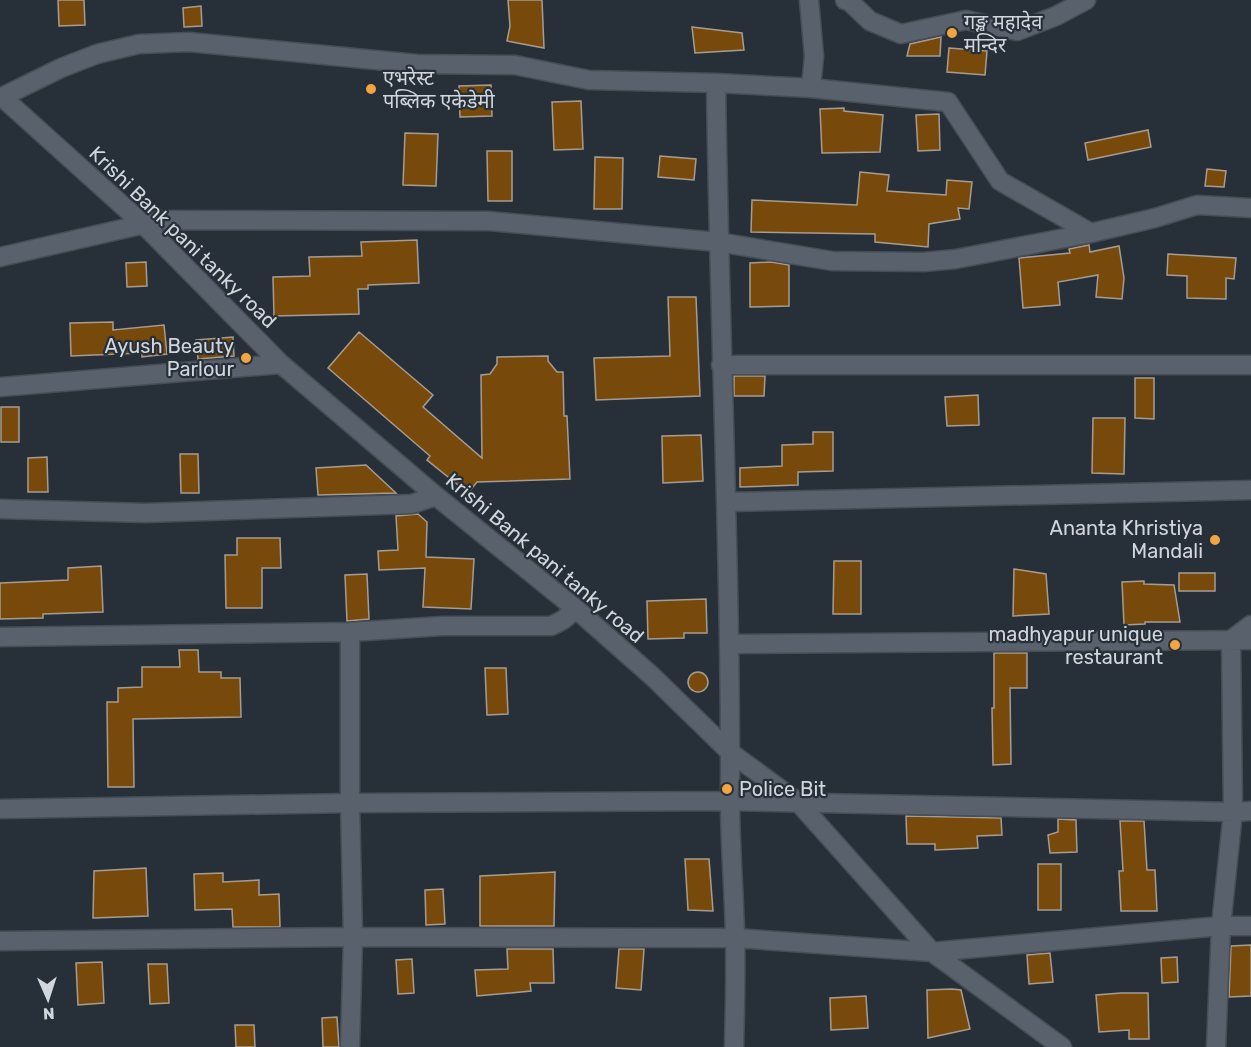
<svg xmlns="http://www.w3.org/2000/svg" width="1251" height="1047" font-family="Rubik,'Noto Sans Devanagari',sans-serif">
<style>
.building{fill:#774a0b;stroke:#a79c91;stroke-width:1.5}
.lines{fill:none;stroke-linecap:round;stroke-linejoin:round}
.minor-casing{stroke:#464d55;stroke-width:21}
.minor{stroke:#58616c;stroke-width:18}
.poi-dot{fill:#f3a442;stroke:#273039;stroke-width:2}
.labels{text-anchor:middle;dominant-baseline:central;stroke-width:4.5;stroke-linejoin:round;paint-order:stroke}
.poi-label{font-size:20px;fill:#d1d6dc;stroke:#273039;text-anchor:start}
.street-label{font-size:20px;fill:#d1d6dc;stroke:#273039}
</style>
<rect width="100%" height="100%" fill="#273039"/>
<!-- building -->
<path class="building" d="M58,0H84L85,25L59,26Z
M508,0H542L544,48L507,41L510,26Z
M201,6L202,26L184,27L183,8Z
M692,27L742,33L744,50L695,53Z
M941,37L940,56H907L910,44Z
M949,48L987,51L985,75L947,72Z
M491,85L492,116L460,117L459,86Z
M581,101L583,149L554,150L552,102Z
M844,108V111L883,115L880,152L822,153L820,109Z
M939,114L940,150L918,151L916,115Z
M1148,130L1151,147L1088,160L1085,143Z
M405,133L438,134L436,186L403,185Z
M487,151H512V201H488Z
M660,156L696,159L694,180L658,177Z
M595,157L623,158L622,209H594Z
M1207,169L1226,171L1224,187L1205,186Z
M860,172L889,175L887,191L946,195L947,180L972,182L969,209L958,208L960,219L929,224L928,247L875,242V234L751,232L752,200L857,205Z
M417,240L419,283L368,285V289H358L359,314L274,316L273,277L310,276L309,257L362,256L361,242Z
M1089,245L1090,252L1119,246L1124,278L1122,299L1096,297L1098,275L1058,282L1060,305L1023,308L1019,258L1070,253L1069,249Z
M1168,254L1236,258L1234,279L1226,278V299L1187,298V276L1167,275Z
M146,262L147,286L127,287L126,263Z
M771,262L789,265V306L750,307V263Z
M668,297H696L700,396L596,400L594,358L670,356Z
M113,322V330L164,325L167,354L142,357V353L71,356L70,323Z
M359,332L433,395L423,407L482,458L481,375L490,374L497,364V357L548,356V361L557,372H563L564,416H567L570,479L477,482L468,493L427,460L430,456L328,368Z
M233,337L234,356L198,359L196,340Z
M734,376H765L764,396H734Z
M1135,378H1154V419L1135,418Z
M978,395L979,425L947,426L945,397Z
M1,407H19V442H1Z
M1093,418H1125L1124,474L1092,473Z
M813,432H833V471L798,472V485L740,487V468L782,466V445L813,444Z
M701,435L703,481L663,483L662,436Z
M180,454H198L199,493H181Z
M47,457L48,492H28V458Z
M366,465L396,493L318,495L316,468Z
M418,514L427,522L426,557L474,559L471,609L423,607L425,568L379,570L378,551L398,550L396,516Z
M237,538H280L281,568H262V608H226L225,555H237Z
M834,561H861V614H833Z
M101,566L103,612L43,614V618L0,619V583L68,580V568Z
M1014,569L1046,574L1049,614L1013,616Z
M1179,573H1215V591H1179Z
M367,574L369,619L347,621L345,575Z
M1144,581V584L1174,585L1180,622H1145V624L1124,625L1122,582Z
M706,599L707,633H684V638L648,639L647,601Z
M179,650H198L199,672H221V678H240L241,717L133,719L134,787H108L107,702H118V688L142,687V667H180Z
M994,653H1027V688H1010L1011,764L993,765L992,708H994Z
M485,668H506L508,714L487,715Z
M688 682a10 10 0 1 1 20 0a10 10 0 1 1-20 0Z
M906,816L1001,818L1002,835L977,836L978,848L935,850V844H907Z
M1058,819L1076,820L1077,852L1050,853L1048,835L1058,832Z
M1120,821H1144L1147,870H1155L1157,911H1121L1119,871H1123Z
M685,859H709L713,911L688,910Z
M1038,864H1061V910H1038Z
M146,868L148,916L93,918L94,871Z
M555,872L554,926H480V876Z
M223,873V882L259,880V895L279,894L280,927H233L232,909L195,910L194,874Z
M443,889L445,924L426,925L425,890Z
M1251,945V996L1229,997L1231,946Z
M507,949H553L554,983H530L531,991L477,996L475,970L508,969Z
M619,949H644L641,990L616,988Z
M1050,953L1053,982L1029,984L1027,955Z
M1177,957L1178,982L1162,983L1161,958Z
M412,959L414,993L398,994L396,960Z
M102,962L104,1003L78,1005L76,963Z
M148,964H167L169,1003L150,1004Z
M952,989L961,990L970,1029L928,1038L927,990Z
M1121,993H1148L1149,1039H1129V1030L1099,1032L1096,995Z
M866,996L868,1028L831,1030L830,998Z
M337,1017L339,1047H323L322,1018Z
M235,1025H254L255,1047H236Z"/>
<g class="lines">
<!-- minor casing -->
<g class="minor-casing">
<path id="minor" d="M809,0L814,56L811,88
M845,0L849,1L870,21L901,34L966,20L1017,31L1056,16L1086,0
M716,83C719,322 731,561 730,800C730,845 734,890 735,936C736,973 735,1010 734,1047
M2,97L143,224L281,364L436,496L576,609L652,676L731,753L798,802L932,952L1062,1047
M0,98L61,68L97,54L139,44L189,42L417,64L515,65L589,80L716,83L811,88L948,102L1000,181L1091,233
M0,257L162,220L489,221L718,242L832,261L924,262L956,259L1091,233L1155,218L1197,205L1251,208
M721,365H1251
M0,387L281,364
M727,502L1251,490
M0,509L146,513L412,504L436,496
M0,637L350,632L442,626H551L563,620L576,609
M730,644L1251,640
M0,809L350,803L730,801L1233,812L1251,811
M0,941L353,937L735,938L932,952L1221,926H1251
M350,1047L353,937L350,803V632
M1216,1047L1221,926L1233,812L1231,640L1251,625"/>
</g>
<!-- minor -->
<use href="#minor" class="minor"/>
</g>
<!-- markers -->
<g class="poi-dot">
<circle cx="952" cy="33" r="6"/>
<circle cx="371" cy="89" r="6"/>
<circle cx="246" cy="358" r="6"/>
<circle cx="1215" cy="540" r="6"/>
<circle cx="1175" cy="645" r="6"/>
<circle cx="727" cy="789" r="6"/>
</g>
<g class="labels">
<!-- poi labels -->
<g class="poi-label">
<text x="964" y="22">गङ्खु महादेव<tspan x="964" dy="23">मन्दिर</tspan></text>
<text x="383" y="78">एभरेस्ट<tspan x="383" dy="23">पब्लिक एकेडेमी</tspan></text>
<text x="234" y="346" text-anchor="end">Ayush Beauty<tspan x="234" dy="23">Parlour</tspan></text>
<text x="1203" y="528" text-anchor="end">Ananta Khristiya<tspan x="1203" dy="23">Mandali</tspan></text>
<text x="1163" y="634" text-anchor="end">madhyapur unique<tspan x="1163" dy="23">restaurant</tspan></text>
<text x="739" y="789">Police Bit</text>
</g>
<!-- street labels -->
<g class="street-label">
<text transform="translate(183 237) rotate(44)">Krishi Bank pani tanky road</text>
<text transform="translate(545 558) rotate(40)">Krishi Bank pani tanky road</text>
</g>
</g>
<!-- north arrow -->
<g transform="translate(48 999) rotate(177)" stroke="#273039" stroke-width="4.5" paint-order="stroke">
<path d="M0-4.5L10 22L0 15L-10 22Z" fill="#d1d6dc"/>
<text y="-9" font-size="16" font-weight="bold" text-anchor="middle" fill="#d1d6dc">N</text>
</g>
</svg>
